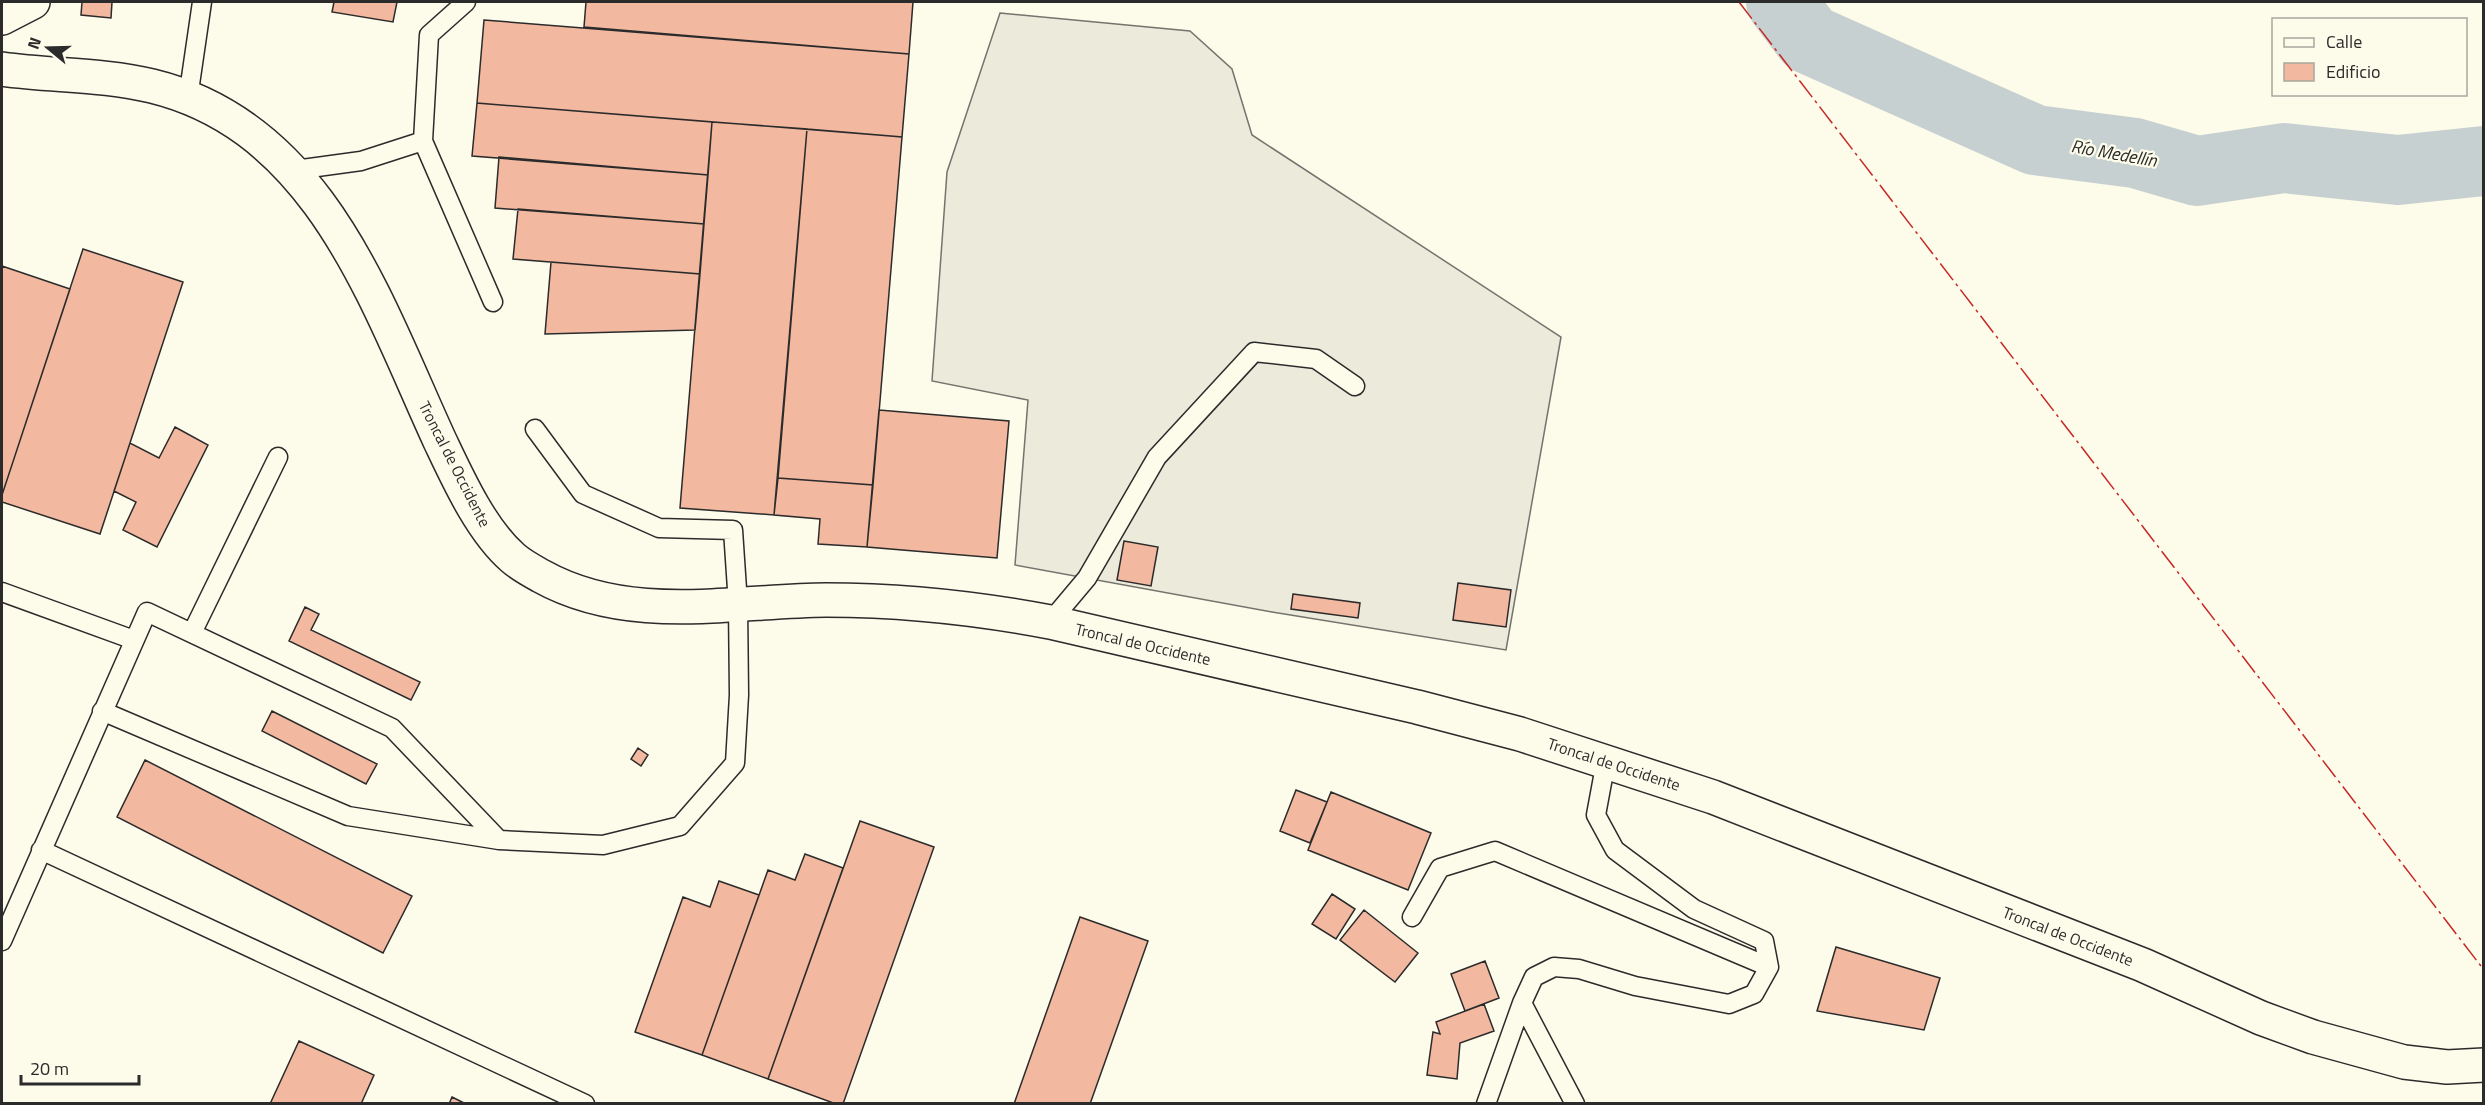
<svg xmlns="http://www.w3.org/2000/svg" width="2485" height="1105" font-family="'Titillium Web',sans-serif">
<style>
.parking{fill:#eceadb;stroke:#74746e;stroke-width:1.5}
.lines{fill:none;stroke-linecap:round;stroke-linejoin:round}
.river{stroke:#c7d0d0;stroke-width:70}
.building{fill:#f2b8a0;stroke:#2b2b2b;stroke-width:1.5}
.lane-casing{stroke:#2b2b2b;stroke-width:21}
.street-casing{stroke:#2b2b2b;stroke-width:36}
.primary-casing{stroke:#2b2b2b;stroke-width:36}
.lane{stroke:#fdfbea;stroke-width:18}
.street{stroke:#fdfbea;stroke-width:33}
.primary{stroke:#fdfbea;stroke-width:33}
.power{stroke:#c62828;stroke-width:1.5;stroke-dasharray:21 4.5 3 4.5;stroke-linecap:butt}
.labels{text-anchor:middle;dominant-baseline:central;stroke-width:4.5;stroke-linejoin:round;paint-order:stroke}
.street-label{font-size:16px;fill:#2b2b2b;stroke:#fdfbea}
.water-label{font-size:18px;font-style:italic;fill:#2b2b2b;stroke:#fdfbea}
</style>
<rect width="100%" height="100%" fill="#fdfbea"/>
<!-- parking -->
<path class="parking" d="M1000,13L1190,31L1232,69L1252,135L1561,337L1506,650L1272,612L1015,565L1028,400L932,381L947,172Z"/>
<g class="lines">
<!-- river -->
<path class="river" d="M1781,2L1809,39L2035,140L2135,153L2197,171L2284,158L2398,170L2484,161"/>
</g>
<!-- building -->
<path class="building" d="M82,2H112L111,18L81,15Z
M334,2H397L393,22L332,12Z
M586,2H913L909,54L584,27Z
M484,20L909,54L902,137L477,103Z
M477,103L712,122L708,175L472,156Z
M712,122L807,129L774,515L680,508Z
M807,129L902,137L873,485L778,478Z
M499,157L708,175L704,224L495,208Z
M518,209L704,224L700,274L513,259Z
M83,249L183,282L100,534L2,502V495Z
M551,262L700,274L695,330L545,334Z
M2,266L70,289L2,495Z
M879,410L1009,421L997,558L867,547Z
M175,427L208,445L157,547L123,530L136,502L114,491L130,443L159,458Z
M778,478L873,485L867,547L818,544L820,519L774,515Z
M1124,541L1158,547L1151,586L1117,580Z
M1458,583L1511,590L1506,627L1453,620Z
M1293,594L1360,603L1358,618L1291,609Z
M305,607L319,614L311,630L420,682L411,700L289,641Z
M272,711L377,764L366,784L262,731Z
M638,748L648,755L641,766L631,759Z
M145,760L412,896L383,953L117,817Z
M1296,790L1327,802L1310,843L1280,831Z
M1331,792L1431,833L1408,890L1308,850Z
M860,821L934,847L843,1104H836L768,1079Z
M805,854L843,868L768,1079L702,1055L768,870L795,880Z
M719,881L759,895L702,1055L635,1032L683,897L710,907Z
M1332,894L1355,909L1336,939L1312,924Z
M1364,910L1418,953L1395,982L1340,940Z
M1080,917L1148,941L1090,1104H1014Z
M1836,947L1940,978L1924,1030L1817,1011Z
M1485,961L1499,998L1465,1011L1451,974Z
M1484,1004L1494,1031L1460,1043L1457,1079L1427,1075L1433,1032L1440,1034L1436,1022Z
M299,1041L374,1075L361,1104H270Z
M452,1097L466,1104H449Z"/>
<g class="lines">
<!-- lane casing -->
<g class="lane-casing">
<path id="lane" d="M188,98L202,2
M423,141L493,302
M295,170L361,161L423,141L429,35L466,2
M2,592L134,640
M1050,622L1087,578L1157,457L1254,352L1316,359L1355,386
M192,633L278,457
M102,711L348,816L499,840L603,845L680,826L735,763L739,695L738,604L733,530L659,528L583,494L535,429
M41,850L585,1104
M1412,917L1440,868L1495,851L1769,967
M2,941L147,612L392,728L499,840
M1522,1003L1575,1104
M1486,1104L1522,1003L1534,977L1554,967L1579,969L1635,986L1729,1004L1754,994L1769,967L1764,941L1694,909L1615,850L1596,815L1606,761"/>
</g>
<!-- street casing -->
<g class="street-casing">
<path id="street" d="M2,18L33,2"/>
</g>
<!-- primary casing -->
<g class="primary-casing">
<path id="primary" d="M2,69C52,76 103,74 152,86C320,127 376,302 440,441C458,479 481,530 513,558C521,565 532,571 541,576C629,625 731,601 826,600C901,600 976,608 1050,622L1417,707L1520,734L1713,797L2143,965L2261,1018L2313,1037L2404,1062L2447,1067L2484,1065"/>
</g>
<!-- lane -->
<use href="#lane" class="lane"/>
<!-- street -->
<use href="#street" class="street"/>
<!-- primary -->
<use href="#primary" class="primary"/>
<!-- power -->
<path class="power" d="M1739,2L2484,970"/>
</g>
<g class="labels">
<!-- street labels -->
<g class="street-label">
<text transform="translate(455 464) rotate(63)">Troncal de Occidente</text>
<text transform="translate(1143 644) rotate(13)">Troncal de Occidente</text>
<text transform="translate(1614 764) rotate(18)">Troncal de Occidente</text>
<text transform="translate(2068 936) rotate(21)">Troncal de Occidente</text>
</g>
<!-- water labels -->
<g class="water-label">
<text transform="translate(2114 153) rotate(10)">Río Medellín</text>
</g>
</g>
<!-- border -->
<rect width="2485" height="1105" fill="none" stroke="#2b2b2b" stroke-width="6"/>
<!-- legend -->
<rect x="2272" y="18" width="195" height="78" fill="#fdfbea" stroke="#a9a89e" stroke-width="1.5"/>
<rect x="2284" y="38" width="30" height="9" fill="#fdfbea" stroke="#a9a89e" stroke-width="1.5"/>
<text x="2326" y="48" font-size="18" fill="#2b2b2b">Calle</text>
<rect x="2284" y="63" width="30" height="18" fill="#f2b8a0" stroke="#a9a89e" stroke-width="1.5"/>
<text x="2326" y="78" font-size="18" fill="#2b2b2b">Edificio</text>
<!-- north arrow -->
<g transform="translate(48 48) rotate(289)" stroke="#fdfbea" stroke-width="4.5" paint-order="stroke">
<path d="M0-4.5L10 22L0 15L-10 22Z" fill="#2b2b2b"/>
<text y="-9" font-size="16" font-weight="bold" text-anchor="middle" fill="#2b2b2b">N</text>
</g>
<!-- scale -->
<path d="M21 1075v9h118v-9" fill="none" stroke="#2b2b2b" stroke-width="3"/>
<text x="30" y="1075" font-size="18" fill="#2b2b2b" stroke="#fdfbea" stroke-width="4.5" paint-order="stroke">20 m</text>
</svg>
